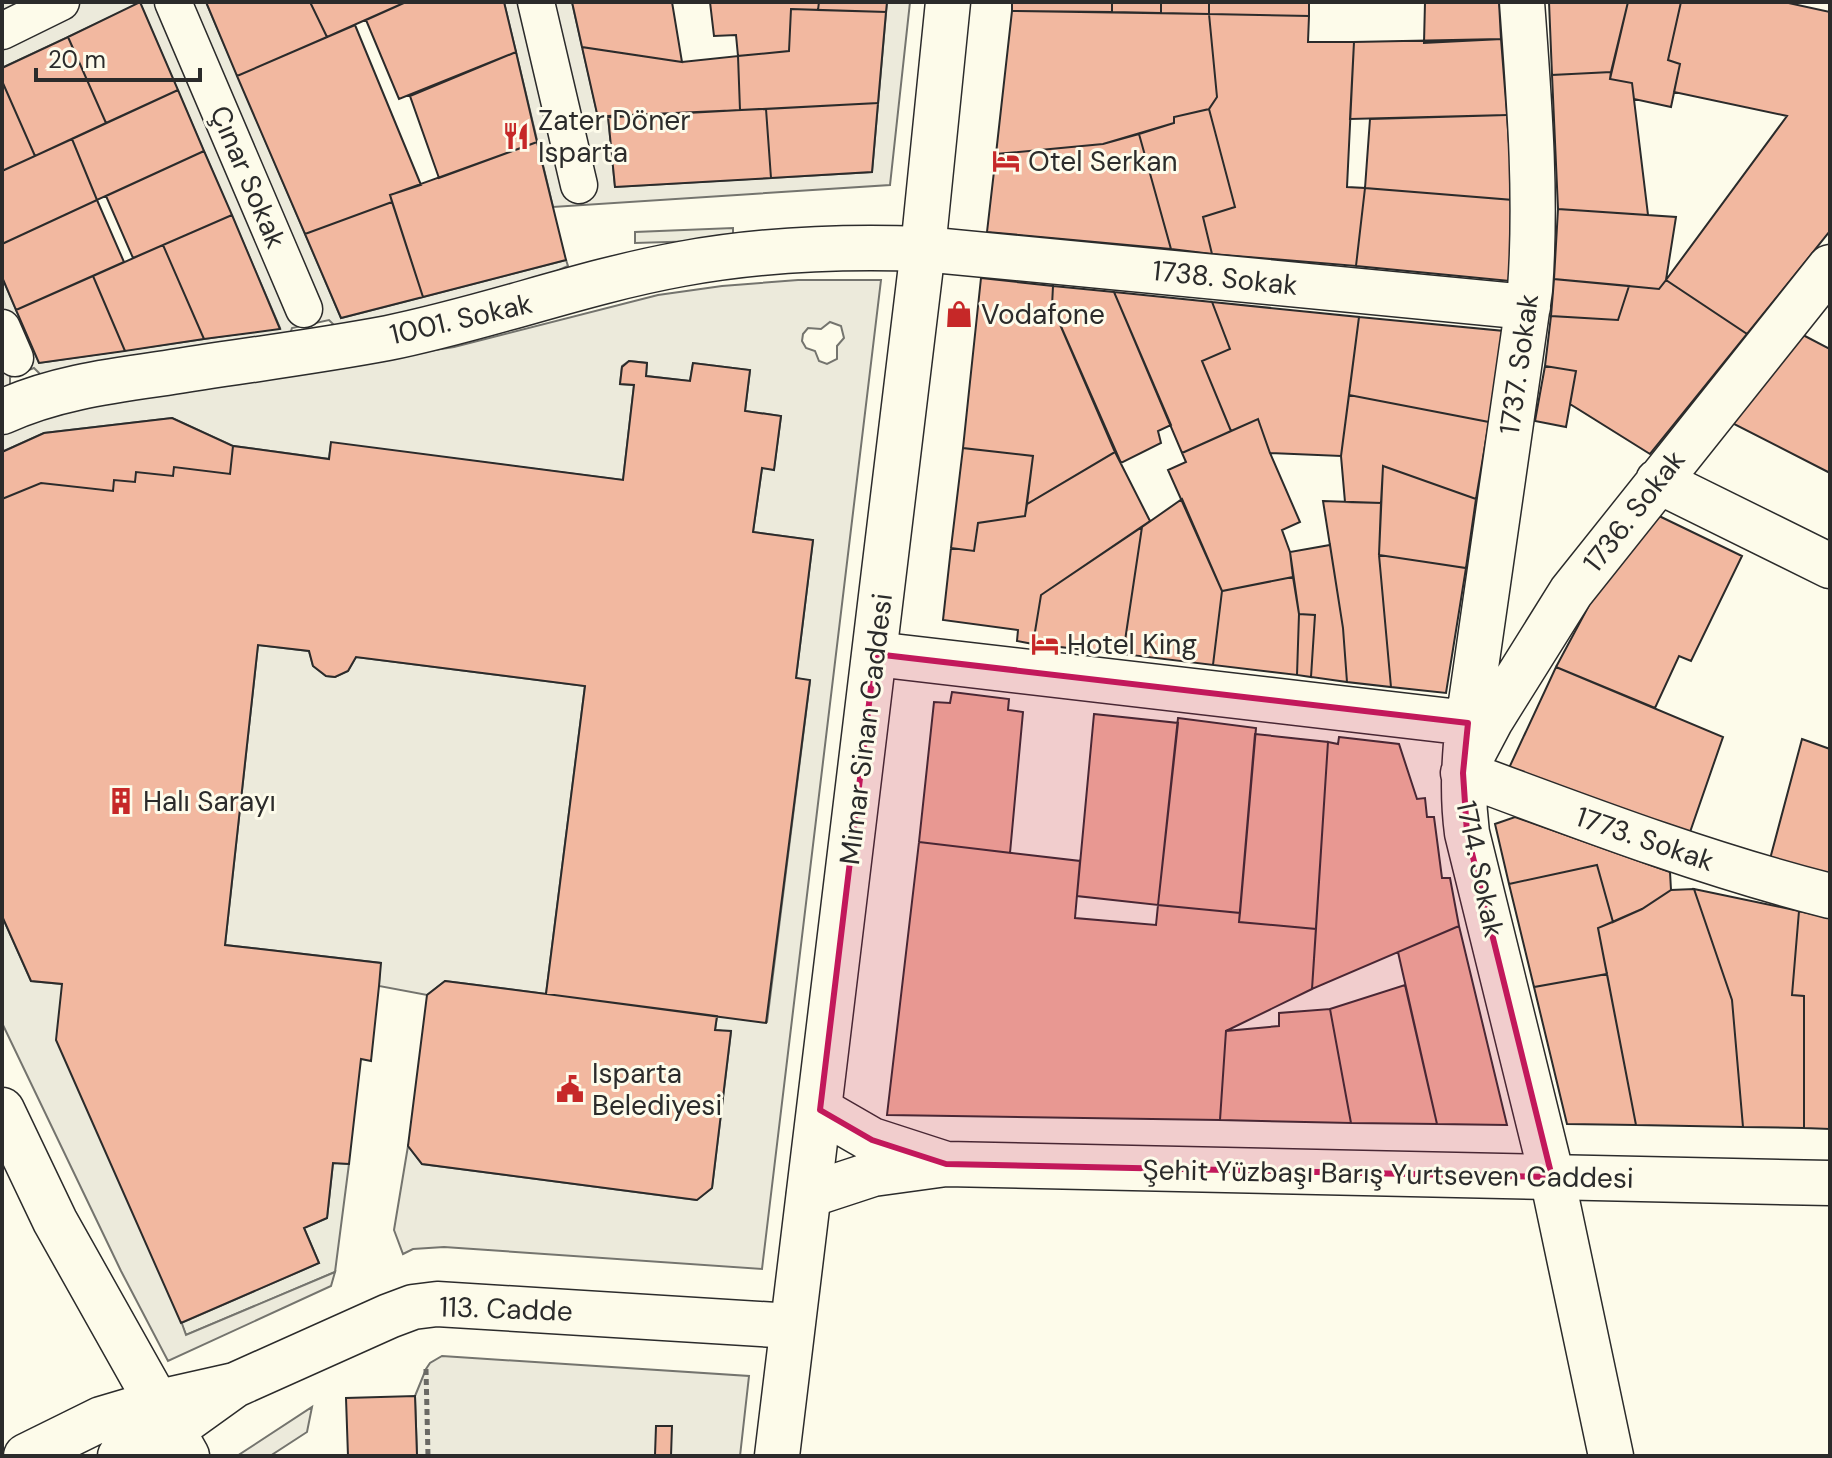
<svg xmlns="http://www.w3.org/2000/svg" width="1832" height="1458" font-family="'DM Sans',sans-serif">
<style>
.green{fill:#ecebdb;stroke:#74746e;stroke-width:2}
.parking{fill:#eceadb;stroke:#74746e;stroke-width:2;fill-rule:evenodd}
.building{fill:#f2b8a0;stroke:#2b2b2b;stroke-width:2}
.lines{fill:none;stroke-linecap:round;stroke-linejoin:round}
.pedestrian-casing{stroke:#2b2b2b;stroke-width:39}
.minor-casing{stroke:#2b2b2b;stroke-width:47}
.tertiary-casing{stroke:#2b2b2b;stroke-width:47}
.primary-casing{stroke:#2b2b2b;stroke-width:47}
.path{stroke:#6a6964;stroke-width:5;stroke-dasharray:6 4;stroke-linecap:butt}
.pedestrian{stroke:#fdfbea;stroke-width:36}
.minor{stroke:#fdfbea;stroke-width:44}
.tertiary{stroke:#fdfbea;stroke-width:44}
.primary{stroke:#fdfbea;stroke-width:44}
.marked{fill:#c2185b;fill-opacity:0.2;stroke:#c2185b;stroke-width:6;stroke-linejoin:round}
.labels{text-anchor:middle;dominant-baseline:central;stroke-width:6;stroke-linejoin:round;paint-order:stroke}
.poi-label{font-size:28px;fill:#2b2b2b;stroke:#fdfbea;text-anchor:start}
.street-label{font-size:28px;fill:#2b2b2b;stroke:#fdfbea}
</style>
<rect width="100%" height="100%" fill="#fdfbea"/>
<!-- green -->
<path class="green" d="M733,228V240L635,243V232Z
M333,1163L349,1164L335,1272L186,1335L181,1323L319,1263L304,1228L327,1218Z"/>
<!-- parking -->
<path class="parking" d="M2,2H206L341,318L566,260L568,266L534,281L338,329L329,320L292,328L289,337L42,376L34,368L10,377V387L2,390V277L39,363L280,328L140,3L2,68Z
M504,2H572L598,117L608,116L615,187L872,172L887,2H910L890,185L553,207Z
M798,280H881L762,1269L444,1247L413,1249L403,1254L394,1230L408,1146L422,1164L696,1200L712,1188L731,1032L715,1030L717,1016L767,1022L810,681L796,678L813,540L753,532L762,468L774,469L781,416L745,411L750,370L693,363L690,381L646,376L647,363L629,361L622,366L620,384L634,385L623,480L331,443L329,459L233,446L172,418L44,433L2,452V432L55,410L454,347L658,295L722,286ZM830,322L841,326L844,338L837,346V359L827,364L819,361L815,351L806,348L802,341L803,334L808,328L821,329Z
M258,645L309,651L313,666L326,676L335,677L348,671L356,657L585,686L546,994L445,981L427,995L379,986L380,963L225,945Z
M2,916L31,981L62,984L186,1335L335,1272L331,1286L168,1361L121,1271L2,1023Z
M442,1356L749,1376L740,1456H417L415,1396L426,1369L430,1363Z
M312,1407L307,1432L270,1456H237Z"/>
<!-- building -->
<path class="building" d="M140,2L178,90L106,123L68,37Z
M206,2H310L327,37L237,76Z
M310,2H406L327,37Z
M406,2H504L516,52L399,99L366,20Z
M572,2H672L682,62L582,47Z
M710,2H819L818,10L791,9L789,51L738,56L736,35L714,36Z
M819,2H887L886,12L818,10Z
M1012,2H1112V12L1012,11Z
M1112,2H1161V13L1112,12Z
M1161,2H1209V14L1161,13Z
M1209,2H1309V16L1209,14Z
M1425,2H1499L1501,39L1424,43Z
M1549,2H1628L1611,72L1552,75Z
M1628,2H1681L1668,60L1680,64L1671,107L1634,99L1632,83L1610,79Z
M1681,2H1784L1830,12V231L1747,334L1666,280L1787,116L1674,92L1680,64L1668,60Z
M791,9L886,12L878,103L740,110L738,56L789,51Z
M1012,11L1209,14L1217,97L1209,109L1174,117V123L1103,144L996,154Z
M1209,14L1309,16L1308,42H1354L1347,187L1365,188L1356,266L1212,254L1203,217L1235,207L1209,109L1217,97Z
M355,25L421,185L390,195L392,202L305,234L237,76Z
M68,37L106,123L35,156L2,81V68Z
M1501,39L1507,115L1350,119L1354,42Z
M582,47L682,62L738,56L740,110L598,118Z
M516,52L537,142L439,178L410,96Z
M1611,72L1610,79L1632,83L1648,215L1558,209L1552,75Z
M2,81L35,156L2,171Z
M178,90L204,151L97,200L72,139Z
M878,103L872,172L771,178L766,109Z
M766,109L771,178L615,187L608,116Z
M1209,109L1235,207L1203,217L1212,254L1171,249L1139,134L1174,123V117Z
M1507,115L1513,200L1365,188L1370,119Z
M1139,134L1171,249L987,232L996,154L1103,144Z
M72,139L97,200L2,244V171Z
M537,142L566,260L423,297L390,195Z
M204,151L232,215L133,258L106,196Z
M1365,188L1513,200L1510,281L1356,266Z
M97,200L124,262L16,310L2,277V244Z
M392,202L423,297L341,318L305,234Z
M1558,209L1676,217L1666,280L1659,289L1554,279Z
M232,215L280,329L204,339L163,245Z
M163,245L204,339L125,351L93,276Z
M93,276L125,351L39,363L16,310Z
M981,278L1053,286L1052,306L1115,452L1027,504L1033,456L963,448Z
M1554,279L1629,286L1618,320L1551,316Z
M1666,280L1747,334L1650,454L1570,404L1576,371L1545,366L1551,316L1618,320L1629,286L1659,289Z
M1053,286L1114,292L1171,425L1158,431L1161,443L1121,463L1052,306Z
M1114,292L1212,302L1230,349L1202,361L1231,431L1182,453Z
M1212,302L1359,317L1341,456L1270,453L1258,419L1231,431L1202,361L1230,349Z
M1359,317L1504,331L1489,422L1349,395Z
M1803,335L1830,349V473L1732,423Z
M629,361L647,363L646,376L690,381L693,363L750,370L745,411L781,416L774,470L762,468L753,532L813,540L796,678L810,680L766,1023L546,994L585,686L356,657L348,671L335,677L326,676L313,666L309,651L258,645L225,945L381,963L379,986L371,1061L361,1059L349,1164L333,1163L327,1218L304,1228L319,1263L181,1323L56,1040L62,984L31,981L2,916V499L41,483L113,491L114,480L135,482L136,472L173,476L174,467L230,474L233,446L329,459L331,442L623,480L634,385L620,384L622,367Z
M1545,366L1576,371L1566,427L1535,421Z
M1349,395L1489,422L1476,499L1383,466L1381,503L1345,502L1341,456Z
M172,418L233,446L230,474L174,467L173,476L136,472L135,482L114,480L113,491L41,483L2,499V452L44,433Z
M1258,419L1270,453L1300,522L1282,530L1290,552L1293,577L1222,591L1168,470L1186,462L1182,453Z
M963,448L1033,456L1025,516L978,523L974,551L951,548Z
M1115,452L1150,521L1041,595L1033,644L1017,641L1018,630L943,620L951,548L974,551L978,523L1025,516L1027,504Z
M1383,466L1476,499L1466,568L1379,555Z
M1182,499L1222,591L1213,665L1123,654L1142,527Z
M1323,501L1381,503L1379,555L1391,687L1347,682L1343,628Z
M1657,515L1742,556L1691,661L1679,656L1655,708L1556,667L1601,583Z
M1142,527L1123,654L1033,644L1041,595Z
M1330,545L1343,628L1347,682L1311,677L1315,615L1299,614L1290,552Z
M1379,555L1466,568L1446,693L1391,687Z
M1293,577L1299,614L1297,675L1213,665L1222,591Z
M1299,614L1315,615L1311,677L1297,675Z
M1556,667L1723,737L1689,835L1509,768Z
M952,692L1009,699L1008,710L1023,712L1010,853L919,842L934,702L950,703Z
M1094,714L1178,723L1158,905L1077,896Z
M1178,718L1256,728L1240,913L1158,905Z
M1255,734L1328,742L1316,929L1239,922Z
M1339,737L1399,744L1417,799L1425,798L1427,817H1434L1442,878H1450L1459,926L1312,989L1328,742L1338,744Z
M1802,739L1830,749V874L1770,859Z
M1515,817L1670,872L1671,890L1642,909L1613,922L1597,865L1509,884L1495,824Z
M919,842L1080,861L1075,918L1156,925L1158,905L1240,913L1239,922L1316,929L1312,989L1226,1031L1220,1120L887,1115Z
M1597,865L1613,922L1598,928L1607,974L1534,987L1509,884Z
M1694,889L1799,911L1792,995L1804,996V1128L1743,1127L1732,1000Z
M1694,889L1732,1000L1743,1127L1636,1125L1598,928L1642,909L1671,890Z
M1799,911L1830,918V1129L1804,1128V996L1792,995Z
M1459,926L1507,1125L1437,1124L1398,952Z
M1607,974L1636,1125L1567,1124L1534,987Z
M445,981L717,1016L715,1030L731,1031L712,1188L697,1200L422,1164L408,1146L427,995Z
M1405,985L1437,1124L1351,1123L1330,1009Z
M1330,1009L1351,1123L1220,1120L1226,1031L1279,1026V1013Z
M415,1396L417,1456H348L346,1398Z
M656,1426H672L671,1456L655,1455Z"/>
<g class="lines">
<!-- pedestrian casing -->
<g class="pedestrian-casing">
<path id="pedestrian" d="M173,2L304,309
M536,2L579,185
M2,31L61,2
M2,328L15,358"/>
</g>
<!-- minor casing -->
<g class="minor-casing">
<path id="minor" d="M1522,2C1529,98 1537,193 1530,290L1468,723C1464,761 1462,795 1467,833L1552,1177L1611,1456
M1830,267L1571,592L1491,720L1463,773C1584,818 1704,864 1830,896
M2,412C54,388 110,381 166,373C240,361 314,352 388,338C487,318 582,282 681,264C762,249 841,246 923,249L1528,307
M1658,481L1830,566
M875,654L1468,723
M235,1385L389,1316L413,1307L437,1304L792,1326
M155,1403L235,1385L171,1431"/>
</g>
<!-- tertiary casing -->
<g class="tertiary-casing">
<path id="tertiary" d="M946,1164L1830,1183
M809,1195L873,1174L946,1164L872,1140L820,1110
M26,1456L101,1419L155,1403
M120,1456L146,1446L171,1431"/>
</g>
<!-- primary casing -->
<g class="primary-casing">
<path id="primary" d="M2,1110L55,1221L187,1456
M777,1456L923,249L948,2"/>
</g>
<!-- path -->
<path class="path" d="M426,1369L428,1456"/>
<!-- pedestrian -->
<use href="#pedestrian" class="pedestrian"/>
<!-- minor -->
<use href="#minor" class="minor"/>
<!-- tertiary -->
<use href="#tertiary" class="tertiary"/>
<!-- primary -->
<use href="#primary" class="primary"/>
</g>
<!-- marked area -->
<path class="marked" d="M875,654L1468,723L1463,773L1467,833L1552,1177L946,1164L872,1140L820,1110Z"/>
<!-- icons -->
<defs>
<g id="restaurant-bare" transform="scale(2.16)"><path d="M-5-6h1v4h1v-4h1v4h1v-4h1v5L-1.5 .5V6h-2V.5L-5-1ZM5-6V6H3V1.5H1.5Q1.5-4 5-6Z" fill="#c62828" stroke="#fdfbea" stroke-width="2.5" paint-order="stroke"/></g>
<g id="hotel-bare" transform="scale(2.16)"><path d="M-6-4.5h1.5V1H6V5H4.5V3h-9V5H-6ZM-4 0a1.8 1.8 0 1 1 3.6 0ZM.5 0V-2.5h3Q6-2.5 6 0Z" fill="#c62828" stroke="#fdfbea" stroke-width="2.5" paint-order="stroke"/></g>
<g id="shop-bare" transform="scale(2.16)"><path d="M-5-2.5h2.3a2.7 3.5 0 0 1 5.4 0H5L5.5 6h-11ZM-1.5-2.5h3a1.5 2.3 0 0 0-3 0Z" fill="#c62828" stroke="#fdfbea" stroke-width="2.5" paint-order="stroke"/></g>
<g id="building-bare" transform="scale(2.16)"><path d="M-4-6H4V6H1V3H-1V6H-4ZM-2.5-4.3h1.7v1.8h-1.7ZM.8-4.3h1.7v1.8H.8ZM-2.5-1h1.7V.8h-1.7ZM.8-1h1.7V.8H.8Z" fill="#c62828" stroke="#fdfbea" stroke-width="2.5" paint-order="stroke"/></g>
<g id="civic-bare" transform="scale(2.16)"><path d="M-.6-6.5H3V-4.5H.6V-3L4-1V1h2V6H-6V1h2V-1L-.6-3ZM-1.2 2.5V6h2.4V2.5Z" fill="#c62828" stroke="#fdfbea" stroke-width="2.5" paint-order="stroke"/></g>
</defs>
<g fill-rule="evenodd">
<use href="#restaurant-bare" x="516" y="136"/>
<use href="#hotel-bare" x="1006" y="161"/>
<use href="#shop-bare" x="959" y="314"/>
<use href="#hotel-bare" x="1045" y="644"/>
<use href="#building-bare" x="121" y="801"/>
<use href="#civic-bare" x="570" y="1089"/>
</g>
<g class="labels">
<!-- poi labels -->
<g class="poi-label">
<text x="538" y="120">Zater Döner<tspan x="538" dy="32">Isparta</tspan></text>
<text x="1028" y="161">Otel Serkan</text>
<text x="981" y="314">Vodafone</text>
<text x="1067" y="644">Hotel King</text>
<text x="143" y="801">Halı Sarayı</text>
<text x="592" y="1073">Isparta<tspan x="592" dy="32">Belediyesi</tspan></text>
</g>
<!-- street labels -->
<g class="street-label">
<text transform="translate(248 177) rotate(67)">Çınar Sokak</text>
<text transform="translate(1225 278) rotate(6)">1738. Sokak</text>
<text transform="translate(461 319) rotate(-13)">1001. Sokak</text>
<text transform="translate(1519 364) rotate(-82)">1737. Sokak</text>
<text transform="translate(1634 511) rotate(-52)">1736. Sokak</text>
<text transform="translate(866 729) rotate(-83)">Mimar Sinan Caddesi</text>
<text transform="translate(1645 839) rotate(19)">1773. Sokak</text>
<text transform="translate(1480 869) rotate(78)">1714. Sokak</text>
<text transform="translate(1388 1174) rotate(1)">Şehit Yüzbaşı Barış Yurtseven Caddesi</text>
<text transform="translate(506 1309) rotate(2)">113. Cadde</text>
</g>
</g>
<!-- border -->
<rect width="1832" height="1458" fill="none" stroke="#2b2b2b" stroke-width="8"/>
<!-- scale -->
<path d="M36 68v12h164v-12" fill="none" stroke="#2b2b2b" stroke-width="4"/>
<text x="48" y="68" font-size="24" fill="#2b2b2b" stroke="#fdfbea" stroke-width="6" paint-order="stroke">20 m</text>
</svg>
